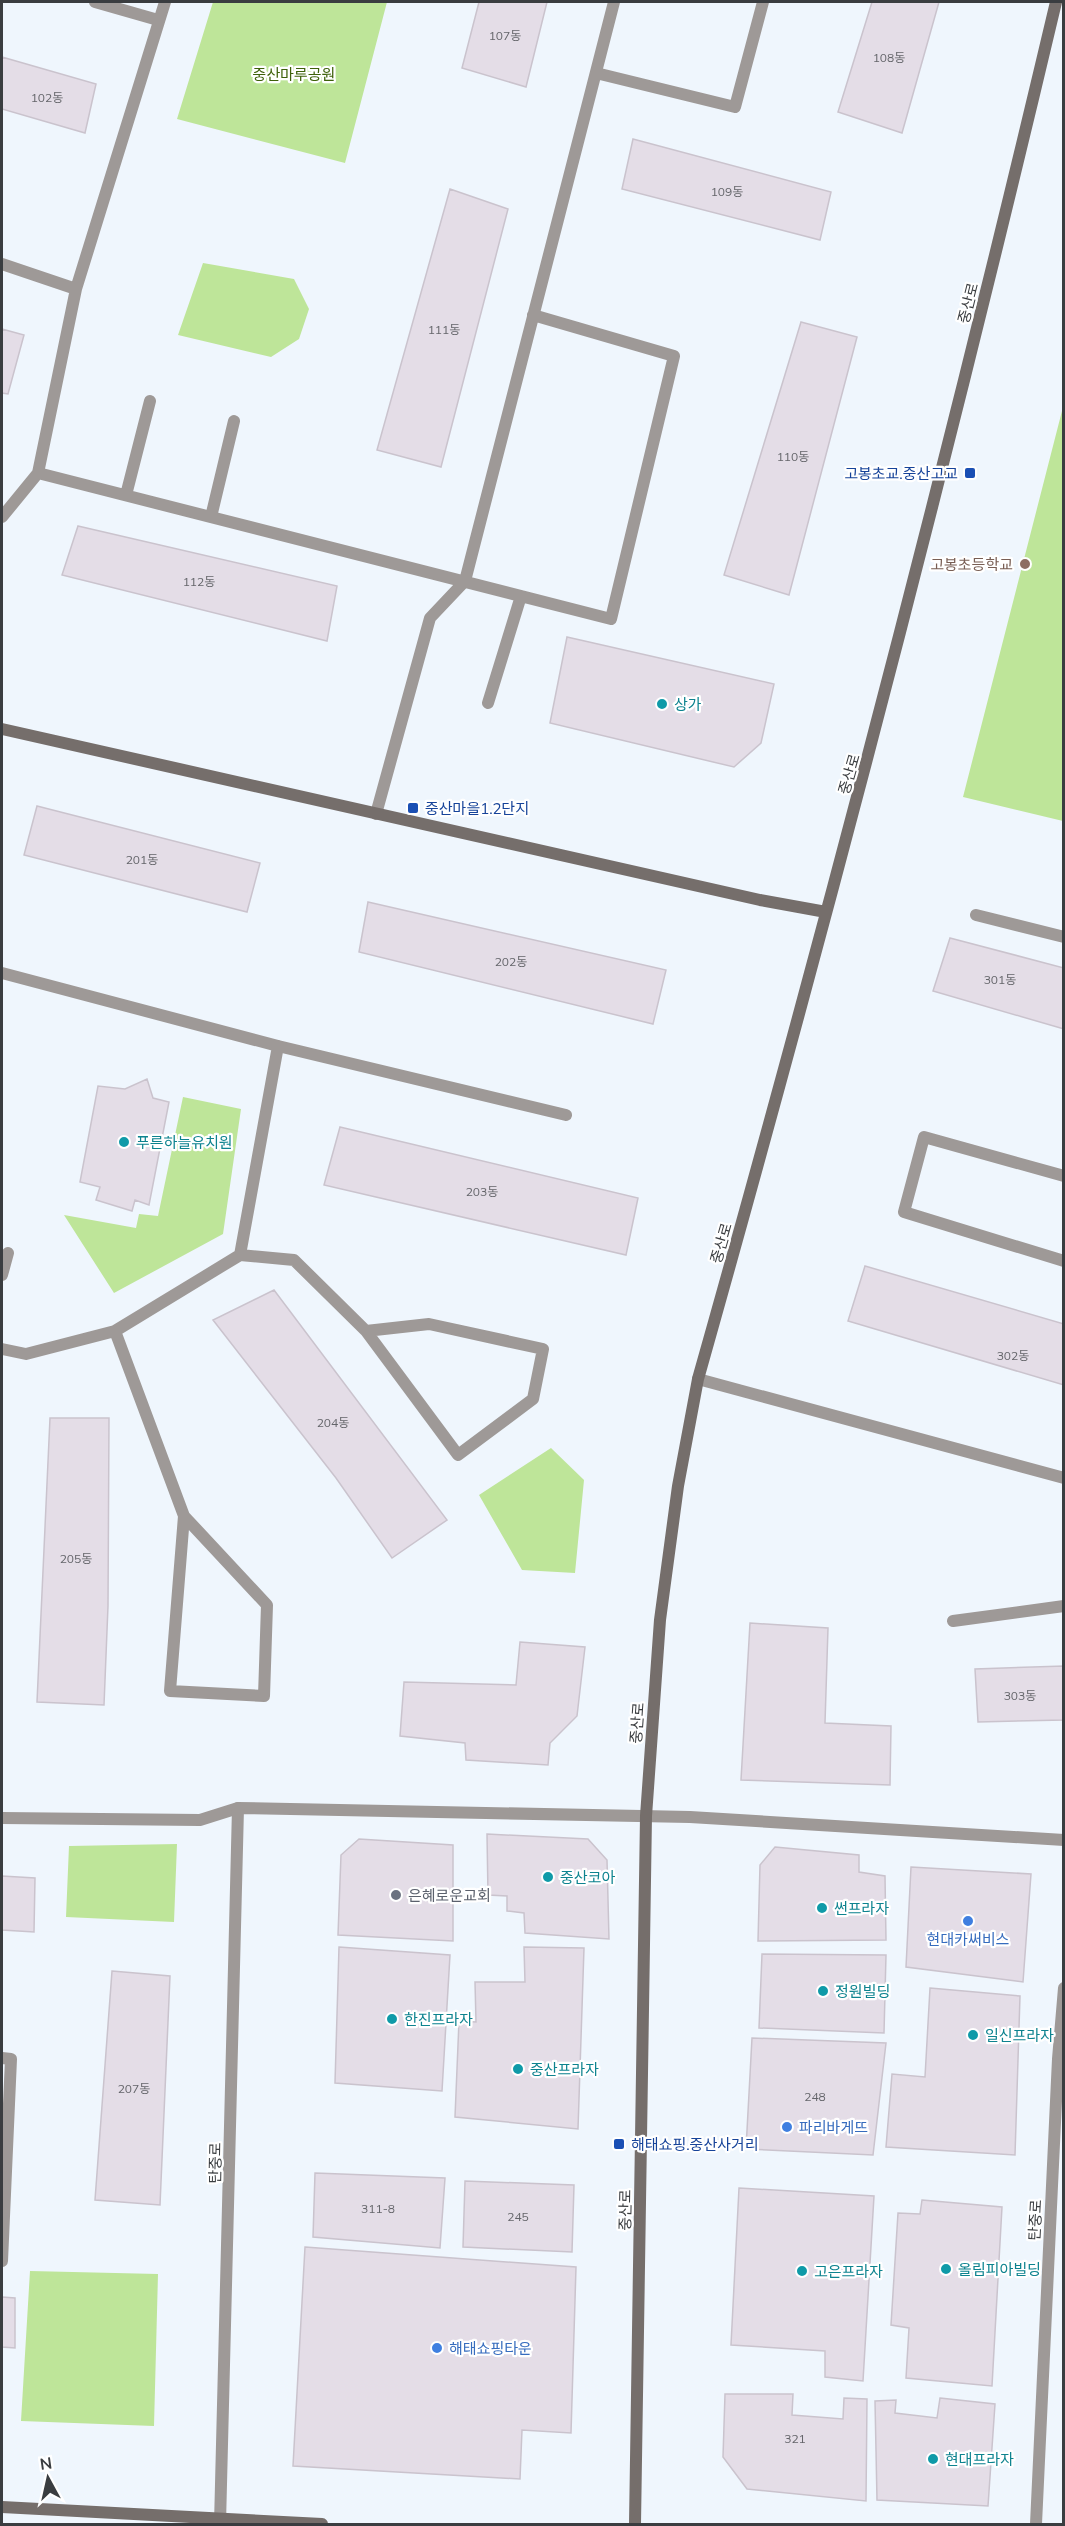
<svg xmlns="http://www.w3.org/2000/svg" width="1065" height="2526" font-family="Mulish,'Noto Sans KR',sans-serif">
<style>
.green{fill:#bee599}
.building{fill:#e4dde7;stroke:#cac3cd;stroke-width:1.5}
.lines{fill:none;stroke-linecap:round;stroke-linejoin:round}
.lane{stroke:#9e9997;stroke-width:12}
.street{stroke:#9e9997;stroke-width:12}
.secondary{stroke:#756e6b;stroke-width:12}
.transit-dot{fill:#1a4fb4;stroke:#fff;stroke-width:2}
.education-dot{fill:#8d6e63;stroke:#fff;stroke-width:2}
.culture-dot{fill:#0f9aa8;stroke:#fff;stroke-width:2}
.worship-dot{fill:#6b7280;stroke:#fff;stroke-width:2}
.shop-dot{fill:#3f7fe0;stroke:#fff;stroke-width:2}
.labels{text-anchor:middle;dominant-baseline:central;stroke-width:4.5;stroke-linejoin:round;paint-order:stroke}
.number-label{font-size:12px;fill:#64656a}
.park-label{font-size:15px;fill:#3e610a;stroke:#fff}
.street-label{font-size:15px;fill:#3a3d40;stroke:#fff}
.transit-label{font-size:15px;fill:#164399;stroke:#fff;text-anchor:start}
.education-label{font-size:15px;fill:#785e54;stroke:#fff;text-anchor:end}
.culture-label{font-size:15px;fill:#0d838f;stroke:#fff;text-anchor:start}
.worship-label{font-size:15px;fill:#5b616d;stroke:#fff;text-anchor:start}
.shop-label{font-size:15px;fill:#366cbe;stroke:#fff;text-anchor:start}
</style>
<rect width="100%" height="100%" fill="#eff6fd"/>
<!-- green -->
<path class="green" d="M213,2H387L345,163L177,119Z
M203,263L294,279L309,309L299,339L271,357L178,335Z
M1063,407L1064,820L1063,821L963,797Z
M183,1097L241,1109L223,1234L114,1293L64,1215L136,1228L139,1214L158,1216Z
M551,1448L584,1480L575,1573L522,1570L479,1495Z
M177,1844L174,1922L66,1917L69,1846Z
M30,2271L158,2274L154,2426L21,2421Z"/>
<!-- building -->
<path class="building" d="M479,2H547L526,87L462,68Z
M872,2H939L902,133L838,112Z
M2,57L96,84L85,133L2,109Z
M633,139L831,192L820,240L622,189Z
M450,189L508,209L441,467L377,450Z
M801,322L857,337L789,595L724,575Z
M2,329L24,335L8,394L2,393Z
M78,526L337,586L327,641L62,575Z
M567,637L774,684L761,743L734,767L550,723Z
M37,806L260,863L247,912L24,855Z
M368,902L666,970L653,1024L359,952Z
M950,938L1064,968V1029L933,991Z
M147,1079L153,1098L169,1102L149,1205L135,1200L132,1211L96,1200L100,1187L80,1182L98,1086L125,1089Z
M340,1127L638,1198L626,1255L324,1185Z
M865,1266L1064,1324V1385L848,1321Z
M274,1290L447,1520L392,1558L336,1478L213,1320Z
M50,1418H109L108,1606L104,1705L37,1702Z
M750,1623L828,1628L825,1723L891,1726L890,1785L741,1780Z
M520,1642L585,1647L577,1716L550,1743L548,1765L466,1760L465,1743L400,1736L404,1682L516,1685Z
M1064,1666V1720L978,1722L975,1669Z
M487,1834L588,1839L607,1860L609,1939L525,1933L524,1913L507,1911V1896L488,1895Z
M359,1839L453,1845V1941L338,1935L341,1855Z
M775,1847L859,1855V1872L885,1876L886,1940L758,1941L760,1865Z
M911,1867L1031,1874L1023,1982L906,1967Z
M2,1876L35,1878L34,1932L2,1930Z
M339,1947L450,1955L442,2091L335,2083Z
M524,1947L584,1948L578,2129L455,2117L459,2021L476,2022L475,1982H525Z
M762,1954L886,1955L884,2033L759,2028Z
M112,1971L170,1976L160,2205L95,2200Z
M930,1988L1020,1996L1015,2155L886,2147L892,2074L925,2077Z
M752,2038L886,2043L873,2155L746,2149Z
M315,2173L445,2178L440,2248L313,2237Z
M465,2181L574,2185L572,2252L463,2247Z
M739,2188L874,2196L863,2381L825,2377V2351L731,2345Z
M922,2200L1002,2207L992,2386L906,2378L909,2328L891,2325L898,2213L920,2214Z
M305,2247L576,2267L571,2433L522,2430L520,2479L293,2466Z
M2,2297L15,2298V2348L2,2347Z
M725,2394H793L792,2415L843,2419L844,2398L867,2399L866,2501L747,2489L723,2457Z
M940,2398L995,2404L988,2506L877,2500L875,2401L896,2400L895,2413L937,2418Z"/>
<g class="lines">
<!-- lane -->
<path class="lane" d="M95,2L158,20
M596,73L735,107L763,2
M2,264L76,289
M38,473L611,619L674,356L533,315
M126,495L150,401
M2,517L38,473L76,289L165,2
M211,517L234,421
M488,703L521,596
M376,814L430,618L465,581L614,2
M976,915L1064,937
M2,973L278,1046L566,1115
M1064,1176L924,1137L904,1212L1064,1261
M240,1255L294,1260L366,1331L458,1455L533,1399L543,1349L429,1324L366,1331
M2,1275L8,1253
M115,1331L184,1516L267,1605L264,1696L170,1691L184,1516
M2,1349L26,1354L115,1331L240,1255L278,1046
M698,1379L1064,1478
M953,1621L1064,1606
M2,1818L200,1820L238,1808
M2,2058L11,2059L2,2261"/>
<!-- street -->
<path class="street" d="M220,2524L238,1808L690,1817L1064,1840
M1036,2524L1058,2059L1064,1988"/>
<!-- secondary -->
<path class="secondary" d="M2,729L760,900L826,912
M2,2507L322,2524
M635,2524L646,1816L660,1620L678,1486L698,1379C827,922 947,463 1056,2"/>
</g>
<!-- markers -->
<g class="transit-dot">
<rect x="964" y="467" width="12" height="12" rx="3"/>
<rect x="407" y="802" width="12" height="12" rx="3"/>
<rect x="613" y="2138" width="12" height="12" rx="3"/>
</g>
<circle class="education-dot" cx="1025" cy="564" r="6"/>
<g class="culture-dot">
<circle cx="662" cy="704" r="6"/>
<circle cx="124" cy="1142" r="6"/>
<circle cx="548" cy="1877" r="6"/>
<circle cx="822" cy="1908" r="6"/>
<circle cx="823" cy="1991" r="6"/>
<circle cx="392" cy="2019" r="6"/>
<circle cx="973" cy="2035" r="6"/>
<circle cx="518" cy="2069" r="6"/>
<circle cx="946" cy="2269" r="6"/>
<circle cx="802" cy="2271" r="6"/>
<circle cx="933" cy="2459" r="6"/>
</g>
<circle class="worship-dot" cx="396" cy="1895" r="6"/>
<g class="shop-dot">
<circle cx="968" cy="1921" r="6"/>
<circle cx="787" cy="2127" r="6"/>
<circle cx="437" cy="2348" r="6"/>
</g>
<g class="labels">
<!-- number labels -->
<g class="number-label">
<text x="505" y="35">107동</text>
<text x="889" y="57">108동</text>
<text x="47" y="97">102동</text>
<text x="727" y="191">109동</text>
<text x="444" y="329">111동</text>
<text x="793" y="456">110동</text>
<text x="199" y="581">112동</text>
<text x="142" y="859">201동</text>
<text x="511" y="961">202동</text>
<text x="1000" y="979">301동</text>
<text x="482" y="1191">203동</text>
<text x="1013" y="1355">302동</text>
<text x="333" y="1422">204동</text>
<text x="76" y="1558">205동</text>
<text x="1020" y="1695">303동</text>
<text x="134" y="2088">207동</text>
<text x="815" y="2096">248</text>
<text x="378" y="2208">311-8</text>
<text x="518" y="2216">245</text>
<text x="795" y="2438">321</text>
</g>
<!-- park labels -->
<g class="park-label">
<text x="294" y="74">중산마루공원</text>
</g>
<!-- street labels -->
<g class="street-label">
<text transform="translate(968 303) rotate(-76)">중산로</text>
<text transform="translate(849 774) rotate(-74)">중산로</text>
<text transform="translate(721 1243) rotate(-74)">중산로</text>
<text transform="translate(637 1723) rotate(-86)">중산로</text>
<text transform="translate(215 2163) rotate(-89)">탄중로</text>
<text transform="translate(625 2210) rotate(-89)">중산로</text>
<text transform="translate(1035 2220) rotate(-87)">탄중로</text>
</g>
<!-- transit labels -->
<g class="transit-label">
<text x="958" y="473" text-anchor="end">고봉초교.중산고교</text>
<text x="425" y="808">중산마을1.2단지</text>
<text x="631" y="2144">해태쇼핑.중산사거리</text>
</g>
<!-- education labels -->
<g class="education-label">
<text x="1013" y="564">고봉초등학교</text>
</g>
<!-- culture labels -->
<g class="culture-label">
<text x="674" y="704">상가</text>
<text x="136" y="1142">푸른하늘유치원</text>
<text x="560" y="1877">중산코아</text>
<text x="834" y="1908">썬프라자</text>
<text x="835" y="1991">정원빌딩</text>
<text x="404" y="2019">한진프라자</text>
<text x="985" y="2035">일신프라자</text>
<text x="530" y="2069">중산프라자</text>
<text x="958" y="2269">올림피아빌딩</text>
<text x="814" y="2271">고은프라자</text>
<text x="945" y="2459">현대프라자</text>
</g>
<!-- worship labels -->
<g class="worship-label">
<text x="408" y="1895">은혜로운교회</text>
</g>
<!-- shop labels -->
<g class="shop-label">
<text x="968" y="1939" text-anchor="middle">현대카써비스</text>
<text x="799" y="2127">파리바게뜨</text>
<text x="449" y="2348">해태쇼핑타운</text>
</g>
</g>
<!-- border -->
<rect width="1065" height="2526" fill="none" stroke="#3a3d40" stroke-width="6"/>
<!-- north arrow -->
<g transform="translate(48 2478) rotate(352)" stroke="#ffffff" stroke-width="4.5" paint-order="stroke">
<path d="M0-4.5L10 22L0 15L-10 22Z" fill="#3a3d40"/>
<text y="-9" font-size="16" font-weight="bold" text-anchor="middle" fill="#3a3d40">N</text>
</g>
</svg>
